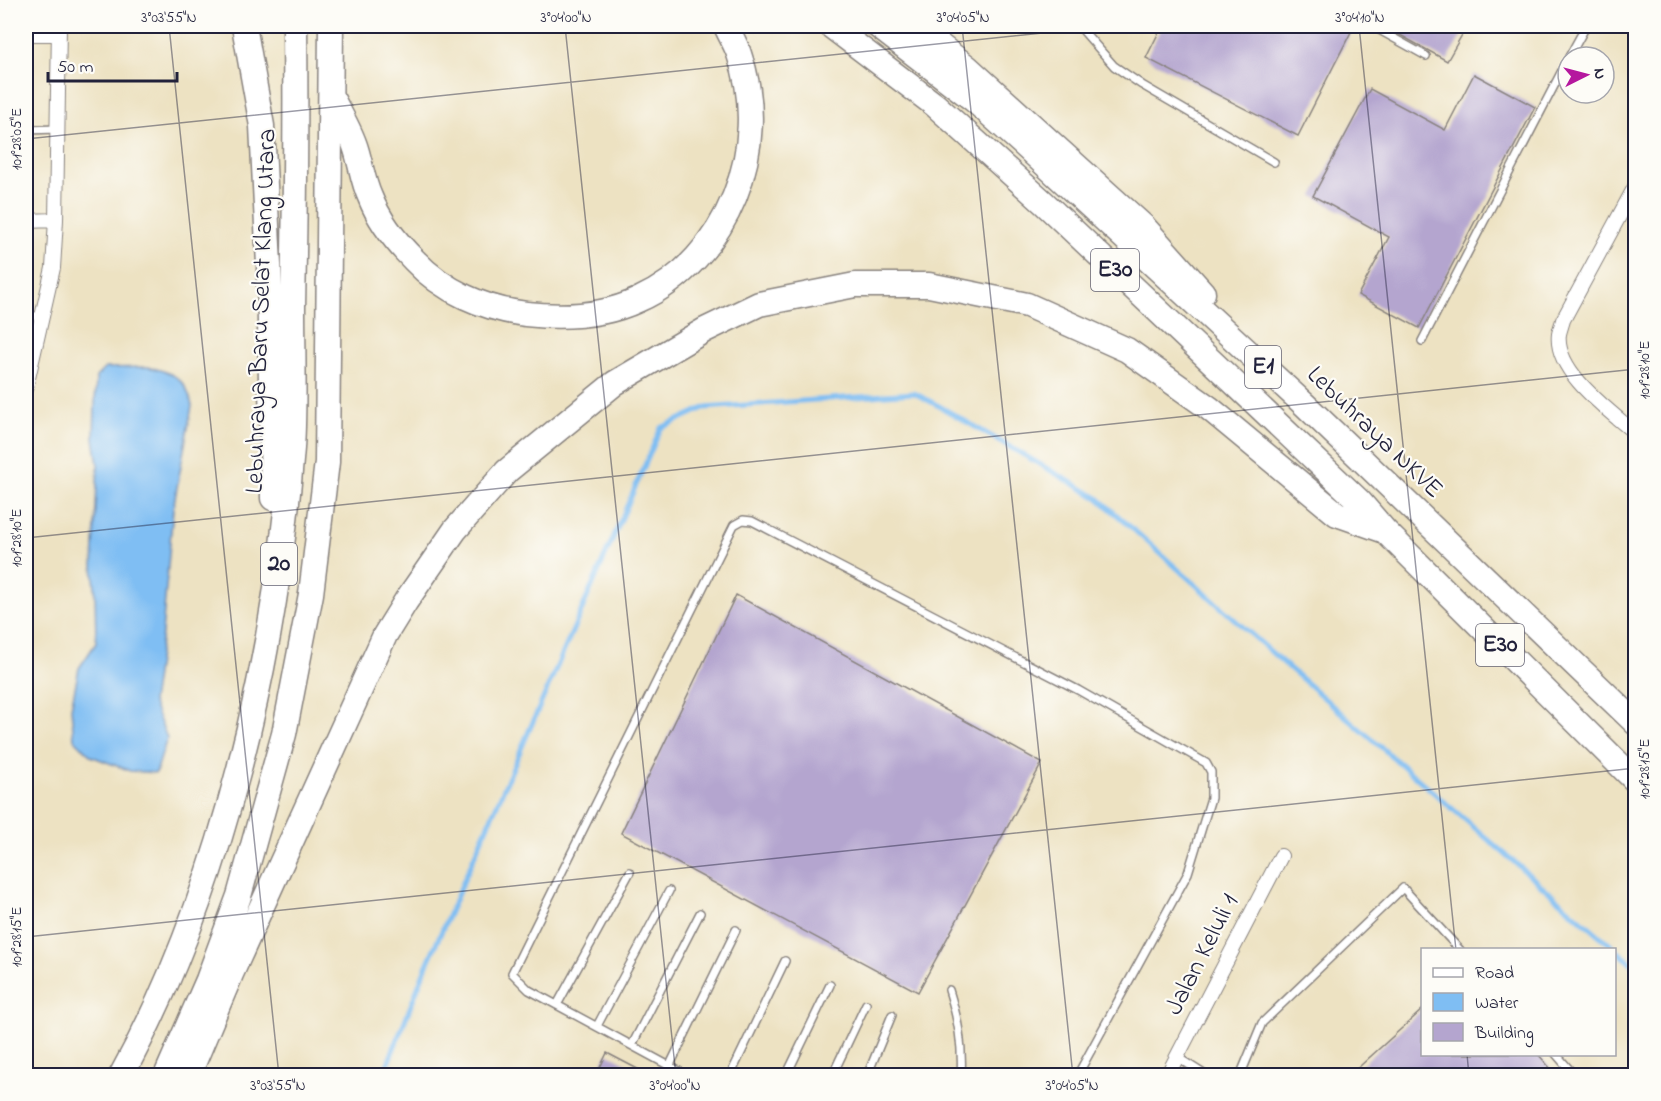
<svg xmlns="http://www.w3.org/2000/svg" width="1661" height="1101" font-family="'Indie Flower',sans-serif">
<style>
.water{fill:#7fbef3;stroke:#507097;stroke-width:1.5}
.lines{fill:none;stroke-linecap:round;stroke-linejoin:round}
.stream{stroke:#7fbef3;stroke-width:5}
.building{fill:#b4a5cf}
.lane-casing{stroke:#88827e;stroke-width:10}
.street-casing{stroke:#88827e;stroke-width:16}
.highway-casing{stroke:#88827e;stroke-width:27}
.lane{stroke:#fff;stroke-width:7}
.street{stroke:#fff;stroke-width:14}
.highway{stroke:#fff;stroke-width:24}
.ticks{fill:none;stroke:#22223b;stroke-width:1.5;stroke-opacity:0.45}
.labels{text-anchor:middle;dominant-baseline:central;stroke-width:4.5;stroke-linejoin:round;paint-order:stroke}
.shield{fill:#fdfcf7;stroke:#646373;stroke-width:1.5}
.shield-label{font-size:24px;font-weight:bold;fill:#22223b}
.street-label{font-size:26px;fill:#22223b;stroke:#fdfcf7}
.neatline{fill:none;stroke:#22223b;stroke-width:2}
.ticks-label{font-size:15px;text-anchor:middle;fill:#22223b}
</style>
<rect width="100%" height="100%" fill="#fdfcf7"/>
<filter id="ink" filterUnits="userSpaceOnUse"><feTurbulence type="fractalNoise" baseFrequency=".0167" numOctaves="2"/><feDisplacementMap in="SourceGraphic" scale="12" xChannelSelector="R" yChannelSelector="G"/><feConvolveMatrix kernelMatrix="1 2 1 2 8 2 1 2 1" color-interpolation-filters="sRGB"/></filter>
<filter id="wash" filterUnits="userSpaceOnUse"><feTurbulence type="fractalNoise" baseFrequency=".008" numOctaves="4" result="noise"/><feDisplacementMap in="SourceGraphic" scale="24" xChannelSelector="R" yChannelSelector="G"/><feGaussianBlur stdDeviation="1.35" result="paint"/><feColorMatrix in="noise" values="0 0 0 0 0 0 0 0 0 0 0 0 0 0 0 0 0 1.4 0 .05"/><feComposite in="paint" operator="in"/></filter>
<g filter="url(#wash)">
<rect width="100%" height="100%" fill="#ede2c2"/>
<!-- water -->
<path class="water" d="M148,367C174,372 187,379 192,406L173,509L162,633L152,702L167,738L156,773L130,771L91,756L74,739L71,708L79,668L96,643L95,588L93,566L98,464L94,438L96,377L105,368Z"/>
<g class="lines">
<!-- stream -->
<path class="stream" d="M383,1076L426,967L661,428L704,408L914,393L939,406L1098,498L1288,667L1636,967"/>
</g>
<g id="blocks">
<!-- building -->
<path class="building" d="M1162,26H1354L1298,136L1146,58Z
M1384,26H1467L1447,61Z
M1474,74L1535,107L1419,328L1358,295L1389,237L1313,196L1370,89L1445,130Z
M736,595L1042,763L918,992L621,833Z
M1422,1010V1054H1538L1557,1076H1349Z
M607,1053L651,1076H596Z"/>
</g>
</g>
<g filter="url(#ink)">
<use href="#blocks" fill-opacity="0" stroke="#88827e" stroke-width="1.5"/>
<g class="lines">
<!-- lane casing -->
<g class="lane-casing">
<path id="lane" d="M1079,26L1114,66L1142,85L1274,162
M1372,26L1426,56
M1569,57L1586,26
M26,130L58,129
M26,316H41
M1422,341L1568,59
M949,990C958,1019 963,1045 961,1076
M557,1005L630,872
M597,1026L669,891
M632,1045L700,913
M1556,1054L1575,1076
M1177,1057L1207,1076
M670,1065L736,930
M688,1076L529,990L512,973L734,525L743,520L752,521L1078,690L1206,763L1211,772V798L1188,873L1077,1076
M730,1076L785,961
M786,1076L830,985
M832,1076L866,1004
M867,1076L892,1015
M1240,1076L1262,1023L1403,888L1460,950"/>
</g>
<!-- street casing -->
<g class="street-casing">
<path id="street" d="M26,34H59
M1636,185L1563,320C1562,324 1560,329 1559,334C1554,372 1610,411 1636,434
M26,221L56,220
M26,387L53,268L56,220L59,26
M1167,1076L1281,856"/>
</g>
<!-- highway casing -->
<g class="highway-casing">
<path id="highway" d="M244,26L262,126L269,265L273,498
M831,26L935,105L1043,202L1360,502L1385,531L1636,781
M878,26L974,100L1023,144L1305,405L1636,723
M915,26L967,67L1144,227L1203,293
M333,100C341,116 351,132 356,149C361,165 363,182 370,197C379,220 397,243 414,260C443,291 484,309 526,314C563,318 604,316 638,300C728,260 772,146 739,54C736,45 730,35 726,26
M121,1076C222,893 276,656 292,448C295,401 293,354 293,307C295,213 296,119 295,26
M166,1076L208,980L239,896L284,734L311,594L327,462L331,26
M188,1076L231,974L385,635L406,601L455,530L507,471L615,383L705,330L759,304L855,285H929L1027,305L1127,350L1209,408L1337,514L1385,531"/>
</g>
<!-- lane -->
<use href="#lane" class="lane"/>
<!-- street -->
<use href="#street" class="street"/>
<!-- highway -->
<use href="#highway" class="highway"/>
</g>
</g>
<!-- ticks -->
<path class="ticks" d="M169,26L279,1076M565,26L676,1076M962,26L1073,1076M1359,26L1456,950M26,139L1110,26M26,538L1636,369M26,937L1636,768M1467,1054L1469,1076"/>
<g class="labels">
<!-- shield labels -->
<g class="shield">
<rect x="1091" y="249" width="48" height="42" rx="4.5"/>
<rect x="1245" y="346" width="36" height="42" rx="4.5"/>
<rect x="261" y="543" width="36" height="42" rx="4.5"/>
<rect x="1476" y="624" width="48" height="42" rx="4.5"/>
</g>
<g class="shield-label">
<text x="1115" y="270">E30</text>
<text x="1263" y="367">E1</text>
<text x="279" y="564">20</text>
<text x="1500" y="645">E30</text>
</g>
<!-- street labels -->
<g class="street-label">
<text transform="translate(262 311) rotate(-88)">Lebuhraya Baru Selat Klang Utara</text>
<text transform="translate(1374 433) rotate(44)">Lebuhraya NKVE</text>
<text transform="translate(1203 955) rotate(-63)">Jalan Keluli 1</text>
</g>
</g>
<!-- margin -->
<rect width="1661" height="1101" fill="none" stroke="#fdfcf7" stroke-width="66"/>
<!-- legend -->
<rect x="1421" y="948" width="195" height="108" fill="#fdfcf7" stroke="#a5a5ac" stroke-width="1.5"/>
<rect x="1433" y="968" width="30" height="9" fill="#ffffff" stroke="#a5a5ac" stroke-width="1.5"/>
<text x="1475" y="978" font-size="18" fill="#22223b">Road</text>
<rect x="1433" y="993" width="30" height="18" fill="#7fbef3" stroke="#a5a5ac" stroke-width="1.5"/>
<text x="1475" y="1008" font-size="18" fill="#22223b">Water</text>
<rect x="1433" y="1023" width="30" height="18" fill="#b4a5cf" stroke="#a5a5ac" stroke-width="1.5"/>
<text x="1475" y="1038" font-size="18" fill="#22223b">Building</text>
<!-- north arrow -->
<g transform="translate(1586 75) rotate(84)"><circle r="28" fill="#fdfcf7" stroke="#a5a5ac" stroke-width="1.5"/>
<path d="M0-4.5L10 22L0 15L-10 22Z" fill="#b5179e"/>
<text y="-9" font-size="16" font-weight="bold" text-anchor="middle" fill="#22223b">N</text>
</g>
<!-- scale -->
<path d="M48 72v9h129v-9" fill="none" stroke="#22223b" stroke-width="3"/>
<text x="57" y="72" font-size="18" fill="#22223b" stroke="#fdfcf7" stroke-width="4.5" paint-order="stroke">50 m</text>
<rect x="33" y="33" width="1595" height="1035" class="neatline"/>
<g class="ticks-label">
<text x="169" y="22">3°03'55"N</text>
<text x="566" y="22">3°04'00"N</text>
<text x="963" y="22">3°04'05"N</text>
<text x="1360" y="22">3°04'10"N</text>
<text transform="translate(16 139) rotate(-90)" y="5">101°28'05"E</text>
<text transform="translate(1644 370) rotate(-90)" y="5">101°28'10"E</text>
<text transform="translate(16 538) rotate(-90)" y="5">101°28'10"E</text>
<text transform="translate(1644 769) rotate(-90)" y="5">101°28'15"E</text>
<text transform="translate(16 937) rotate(-90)" y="5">101°28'15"E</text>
<text x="278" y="1090">3°03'55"N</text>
<text x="675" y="1090">3°04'00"N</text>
<text x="1072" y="1090">3°04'05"N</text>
</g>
</svg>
